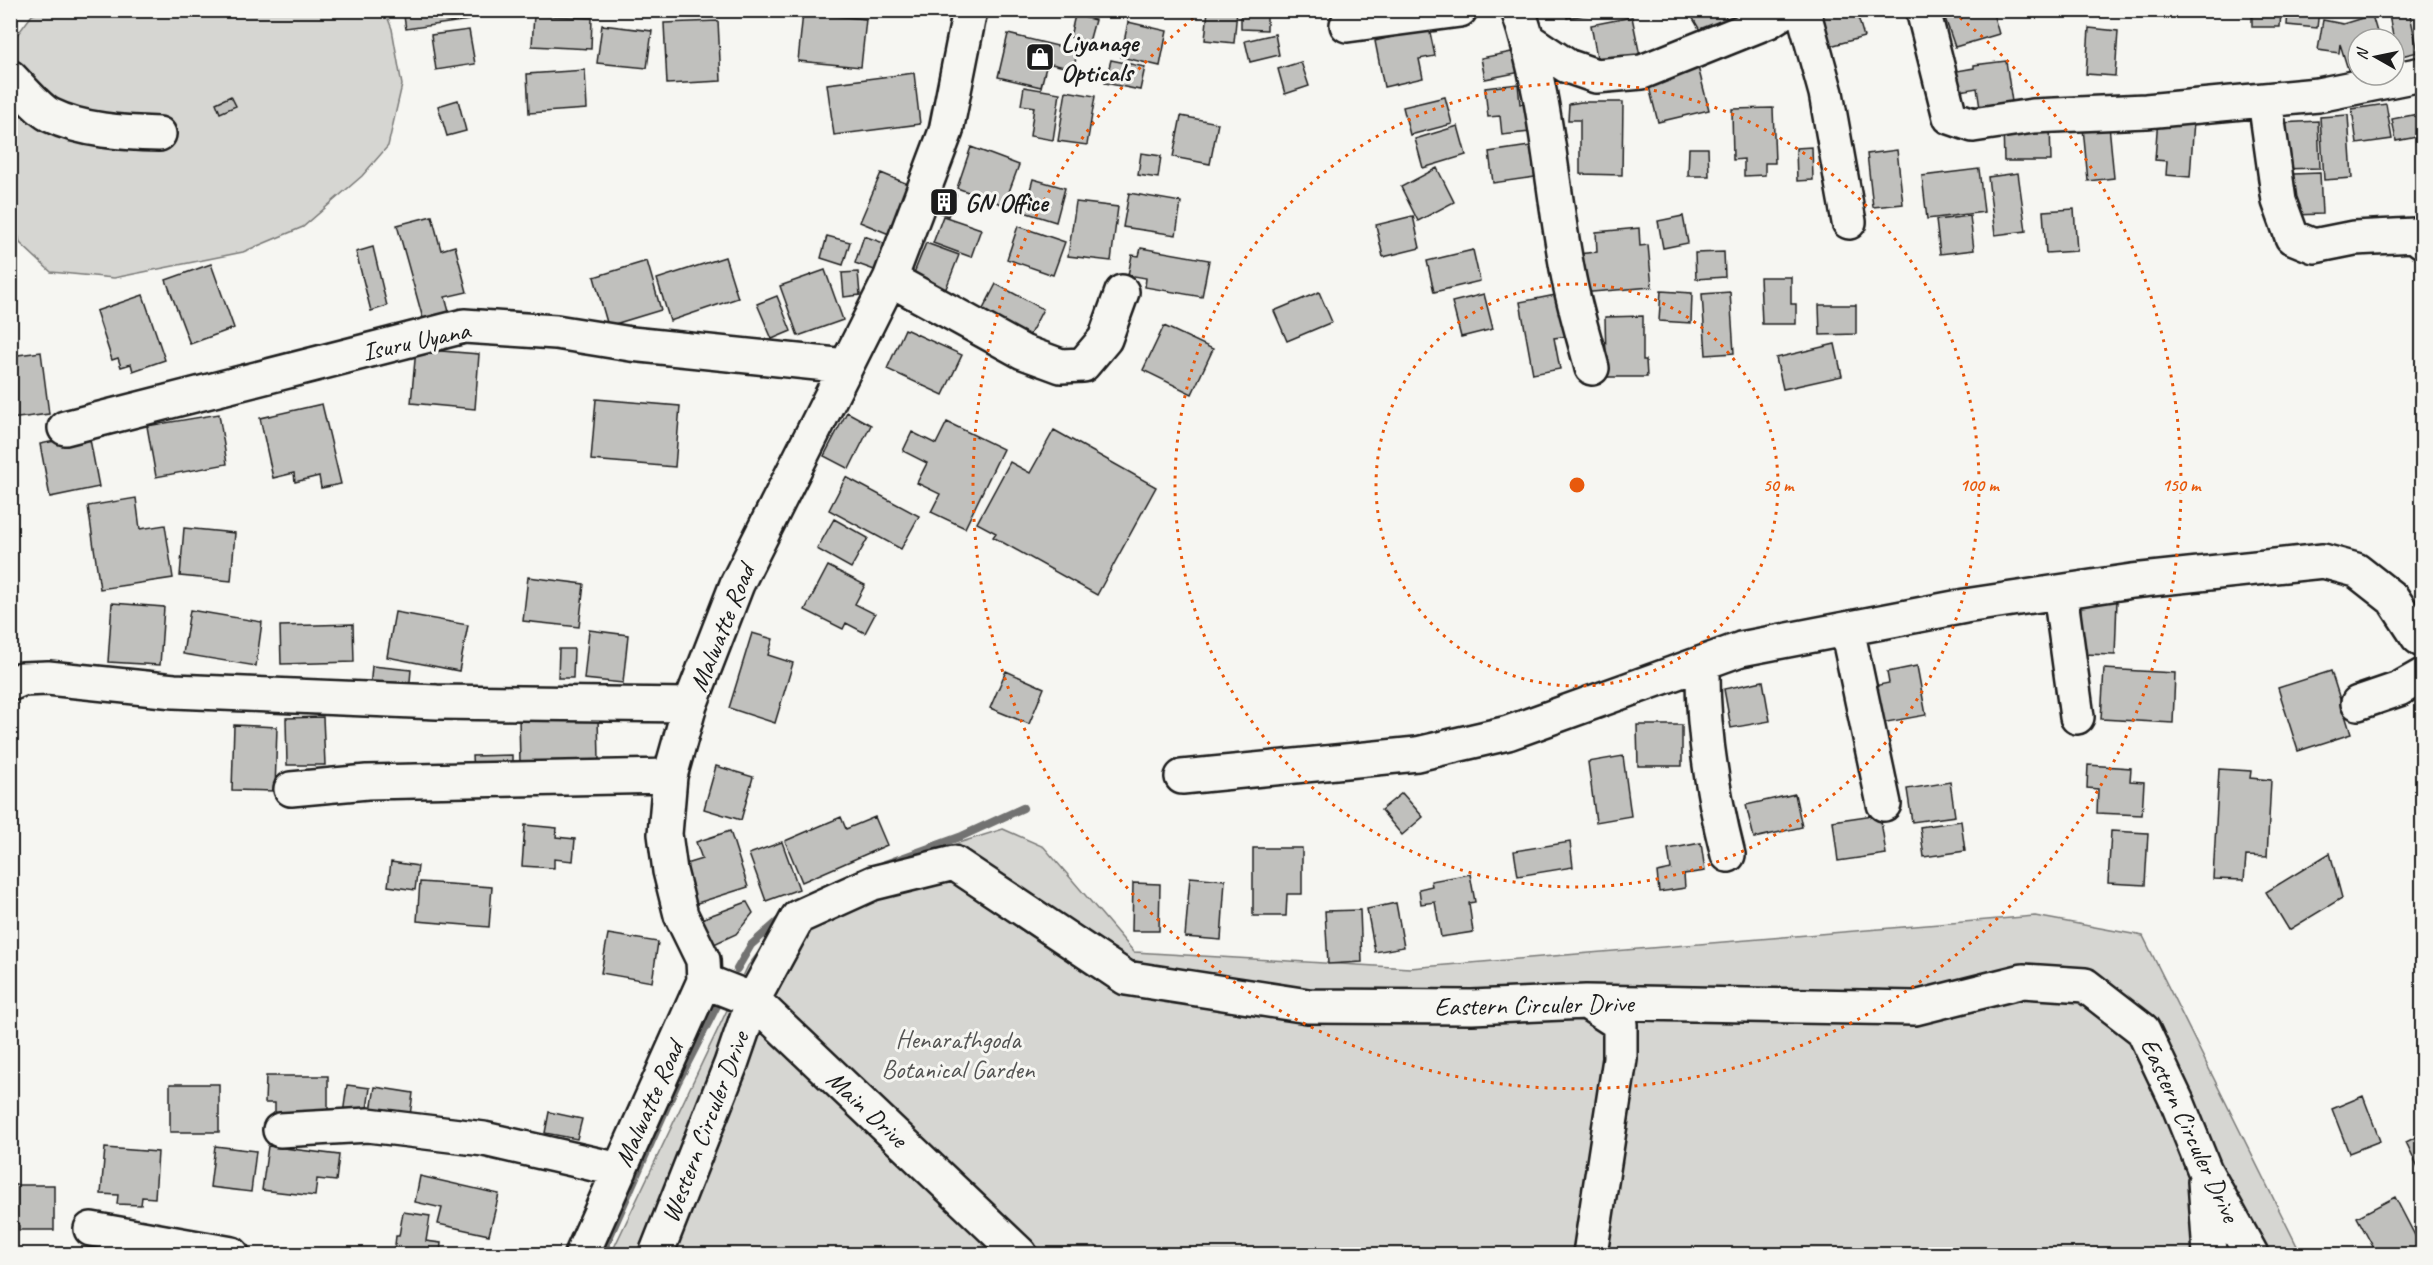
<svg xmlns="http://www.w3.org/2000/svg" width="2433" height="1265" font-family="Caveat,sans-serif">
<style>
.green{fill:#d6d6d2;stroke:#797977;stroke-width:1.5}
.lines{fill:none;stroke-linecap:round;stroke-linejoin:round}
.stream{stroke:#727271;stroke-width:8}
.building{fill:#c0c0bd;stroke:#1c1c1c;stroke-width:1.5}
.minor-casing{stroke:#1c1c1c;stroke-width:38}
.minor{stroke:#f6f6f2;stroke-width:33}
.ring{fill:none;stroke:#e8590c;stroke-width:3;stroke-dasharray:3 6}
.labels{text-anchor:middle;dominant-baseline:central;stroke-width:6;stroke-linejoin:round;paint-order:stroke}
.poi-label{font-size:26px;font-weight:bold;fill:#1c1c1c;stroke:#f6f6f2;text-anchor:start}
.street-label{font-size:26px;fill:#1c1c1c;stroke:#f6f6f2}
.park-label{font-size:26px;fill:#545453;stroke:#f6f6f2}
.centre{fill:#e8590c;stroke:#f6f6f2;stroke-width:3}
.ring-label{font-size:18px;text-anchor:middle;font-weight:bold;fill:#e8590c;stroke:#f6f6f2;stroke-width:6;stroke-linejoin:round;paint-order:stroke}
</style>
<rect width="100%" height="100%" fill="#f6f6f2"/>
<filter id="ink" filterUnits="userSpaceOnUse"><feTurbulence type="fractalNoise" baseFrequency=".0167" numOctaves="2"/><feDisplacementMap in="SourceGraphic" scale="12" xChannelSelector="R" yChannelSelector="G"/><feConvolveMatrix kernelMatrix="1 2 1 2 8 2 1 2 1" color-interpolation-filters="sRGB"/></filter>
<g filter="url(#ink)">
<!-- green -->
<path class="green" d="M42,11H385L392,29L402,85L388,146L362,176L303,227L243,252L114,278L51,272L20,243L11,204L10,64L17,35L32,15Z
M1003,829L1044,847L1134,952L1410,968L2035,916L2143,936L2301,1254H611L748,966L788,913L866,876L933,851Z"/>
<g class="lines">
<!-- stream -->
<path class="stream" d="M885,864L962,836L1023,808
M737,969L751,945L784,916
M602,1254L678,1082L721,998"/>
</g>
<!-- building -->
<path class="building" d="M403,10H468L469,20L406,29Z
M1208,10H1237L1234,43L1205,40Z
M1241,10H1267V30L1241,29Z
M1566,10H1612L1567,18Z
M1688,10H1723L1727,20L1701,32Z
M1836,10H1856L1864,37L1830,46L1821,15Z
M1968,10H1992L1999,34L1955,47L1945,18Z
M2252,10H2281L2280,27H2252Z
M2288,10H2319L2317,28L2287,25Z
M2388,10H2409L2418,52L2397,57Z
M803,13L866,19L861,67L798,61Z
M534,15L592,18L591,49L532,46Z
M1075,15L1095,20L1089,42L1070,37Z
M2372,15L2379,39H2358V75L2352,82L2340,44L2339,53L2318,50L2323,20L2343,24Z
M1632,17L1640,56L1598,63L1591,25Z
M718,21L721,81L667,84L664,23Z
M1128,22L1167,31L1160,66L1121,57Z
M602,25L652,31L647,68L597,63Z
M1429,28L1435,56L1419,59L1423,78L1384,87L1375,41Z
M2089,28L2118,31L2115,76L2086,74Z
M469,30L475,64L436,70L431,35Z
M1008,34L1078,51L1073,69L1047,63L1041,87L998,77Z
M1275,34L1279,55L1250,62L1245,41Z
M1517,51L1521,72L1485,79L1481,58Z
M1696,59L1709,110L1658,122L1648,83Z
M1111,60L1145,67L1140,90L1105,83Z
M2006,61L2012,102L1980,108L1977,88L1960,91L1957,71L1974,68V65Z
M1301,62L1309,86L1285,94L1278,69Z
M585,70L587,109L529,113L527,74Z
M914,73L920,124L834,135L827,84Z
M1518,84L1520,104L1526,103L1530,132L1502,135L1500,116L1488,117L1485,88Z
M1024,87L1060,93L1053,140L1030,136L1034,107L1021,105Z
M1066,91L1095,96L1087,145L1058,141Z
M231,96L236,106L220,113L216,103Z
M1445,97L1452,124L1410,135L1403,107Z
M458,100L466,131L447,136L438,106Z
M1581,102H1623L1622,175L1580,174V120H1568L1569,104Z
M2386,104L2392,139L2357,144L2352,109Z
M1773,108L1775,163H1765V175L1744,176V159L1733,160L1732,109Z
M2418,114L2422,136L2396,141L2392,119Z
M2348,115L2352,178L2324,180L2320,117Z
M1181,116L1218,123L1210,164L1173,157Z
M2158,117L2194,120L2190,177L2166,175L2167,161L2155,160Z
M2318,121L2320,168L2281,169L2280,123Z
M2109,125L2114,178L2088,181L2083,128Z
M1458,126L1466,155L1423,168L1415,139Z
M2050,126L2051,161H2004L2003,127Z
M1537,145L1542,176L1493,183L1489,152Z
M971,147L1019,165L1004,205L957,188Z
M1812,147L1813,180L1797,181L1796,148Z
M1689,148H1708L1709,176H1688Z
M1897,150L1903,204L1873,207L1867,154Z
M1141,153L1161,156L1158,178L1138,175Z
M1437,168L1454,202L1418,221L1401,187Z
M1979,169L1984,212L1927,219L1922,176Z
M881,173L910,185L889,234L860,222Z
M2018,173L2026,231L1995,235L1988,177Z
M2320,173L2322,214L2294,215L2293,174Z
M1033,179L1065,188L1056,222L1024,212Z
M940,189L956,195L948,216L931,209Z
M1129,193L1181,202L1176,235L1123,227Z
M1076,202L1118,207L1111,261L1068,256Z
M2074,209L2077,251L2046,253L2043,211Z
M432,216L441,250L455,246L467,292L445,297L451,319L425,326L397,225Z
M943,216L981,229L971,257L933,243Z
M1413,216L1420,248L1383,257L1376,225Z
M1683,216L1688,243L1663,248L1658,221Z
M1970,216L1974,250L1940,254L1936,220Z
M1018,226L1065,242L1053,275L1007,259Z
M1639,228L1640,246L1648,245L1652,287L1580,293L1577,254L1597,252L1596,232Z
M827,236L850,242L843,265L821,258Z
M864,236L889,245L880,272L855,263Z
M926,243L959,255L945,291L912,278Z
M373,247L387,306L371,311L356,252Z
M1141,248L1209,260L1202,297L1145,287L1146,278L1128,275L1132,255L1139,256Z
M1473,250L1480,281L1434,292L1427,261Z
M1724,252L1725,277L1696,279L1695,253Z
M725,257L738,298L670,321L657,279Z
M647,261L661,310L608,326L594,277Z
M211,264L234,328L190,344L166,280Z
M825,270L843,320L798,336L780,286Z
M858,272L860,295L844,297L842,273Z
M1760,277H1791V304H1796V324H1762Z
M996,284L1043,309L1027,340L980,315Z
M1661,291L1692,293L1691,323L1659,321Z
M1319,292L1332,322L1287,341L1274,311Z
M1730,292L1734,353L1706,355L1702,294Z
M1484,294L1493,329L1461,337L1452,302Z
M1561,294L1569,336L1554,338L1560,369L1533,374L1520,302Z
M143,295L165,360L133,371L131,364L121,367L118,358L112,360L96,311Z
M777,296L791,331L772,339L757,304Z
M1819,305H1856V334L1820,335Z
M1643,316V360H1646L1647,377H1602L1606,359L1605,317Z
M1164,326L1213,349L1192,394L1143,370Z
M905,329L962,355L943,395L887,369Z
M1835,344L1842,376L1783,389L1776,358Z
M416,349L479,354L475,409L411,403Z
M41,352L49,414L10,419V356Z
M596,399L680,406L675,467L591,460Z
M322,404L341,484L321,488L319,476L295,482L294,473L273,478L260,418Z
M847,412L871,425L849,469L824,456Z
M219,414L227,464L156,477L147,426Z
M947,422L1003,449L965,528L931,512L940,494L917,483L927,463L903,451L912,432L936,444Z
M1054,430L1156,487L1097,595L993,537L996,533L977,523L1010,462L1030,473Z
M89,434L99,487L50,497L40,444Z
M846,477L919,516L901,549L829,510Z
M136,498L140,529L165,525L173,578L100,589L88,506Z
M834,519L868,538L851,568L817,549Z
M184,528L235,533L231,581L180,576Z
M828,566L865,585L855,604L875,614L865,633L846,623L843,629L805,610Z
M528,577L584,584L579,627L523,621Z
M2081,599L2117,600L2115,655L2080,654Z
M112,603L164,607L160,665L108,662Z
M190,610L262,622L256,666L183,654Z
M395,612L468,625L459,671L387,657Z
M353,624L354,662L281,664L280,626Z
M589,630L628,635L623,683L584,679Z
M752,633L773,639L768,655L793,663L775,723L729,708Z
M559,649H574L573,678H558Z
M372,666L411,670L409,693L370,689Z
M1917,666L1926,715L1876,724L1869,687L1889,683L1887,672Z
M2104,669L2175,673L2173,723L2101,719Z
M1006,671L1044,688L1029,724L990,708Z
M2331,671L2351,734L2298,751L2278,688Z
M1763,681L1770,721L1731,728L1724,689Z
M598,716L599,761L520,763L519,717Z
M323,717L325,765H287L286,718Z
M234,725L277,727L275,791L232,790Z
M1637,725H1682V766H1638Z
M512,755V768L473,770L472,756Z
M1623,756L1631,816L1596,822L1588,762Z
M2088,765L2131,768L2130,781L2144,782L2142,815L2097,813L2098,789L2087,788Z
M716,766L753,777L741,820L704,809Z
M2219,769L2251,771L2250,778L2271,780L2267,857L2246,856L2244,880L2213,879Z
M1950,782L1955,816L1912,822L1907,789Z
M1402,793L1423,817L1402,835L1381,810Z
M1795,794L1802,827L1754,838L1746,805Z
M1880,814L1886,854L1838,861L1833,821Z
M841,817L846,829L875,817L887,845L802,882L785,841Z
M1961,821L1965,851L1924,857L1920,827Z
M525,825L557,828L556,837L575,839L573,861L554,859V868L522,866Z
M730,831L748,887L691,905L679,866L702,859L696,842Z
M2111,831L2148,833L2145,885L2108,883Z
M782,842L799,889L766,901L749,854Z
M1570,842L1573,867L1518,876L1514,851Z
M1701,843L1705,871L1684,874L1685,888L1659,892L1657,872L1671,869L1668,849Z
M1253,848H1302V894H1287L1286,916H1253Z
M2330,853L2342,898L2289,930L2266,892Z
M391,862L418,866L415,890L388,886Z
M1470,874L1475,902L1469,903L1473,932L1441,937L1435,902L1421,904L1419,889L1432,886L1431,881Z
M1190,877L1225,880L1221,940L1185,937Z
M420,882L492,887L489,927L417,921Z
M1133,883L1160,884L1159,931H1132Z
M747,902L753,913L736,934L712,945L701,919Z
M1396,903L1404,947L1375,952L1367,909Z
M1360,910L1362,962L1328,964L1325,911Z
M608,934L658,942L652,982L601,973Z
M266,1076H328V1121H275V1103H265Z
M170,1084H219V1132H170Z
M347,1085L370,1088L366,1116L343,1114Z
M375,1087L413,1093L409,1123L370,1117Z
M2363,1096L2380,1141L2349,1153L2332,1109Z
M549,1112L582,1119L577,1139L545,1133Z
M2422,1134V1167L2419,1169L2406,1142Z
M215,1146L256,1151L251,1192L210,1187Z
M268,1146L339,1155L336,1181L317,1179L315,1196L262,1190Z
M105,1148L158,1152L155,1198L142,1197L141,1205L117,1204L118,1195L101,1194Z
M420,1176L499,1194L489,1235L438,1224L442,1208L415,1202Z
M10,1185H54V1230H19V1223H10Z
M2395,1197L2422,1249V1254H2377L2357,1217Z
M403,1212L430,1216L426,1241L441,1243L440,1254H394L396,1236H399Z"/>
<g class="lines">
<!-- minor casing -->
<g class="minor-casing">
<path id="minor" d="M1518,10C1548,97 1551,190 1569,279C1575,309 1584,338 1592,368
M1803,10L1826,93L1849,222
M1923,10L1950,117L1973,125L2033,116L2146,111L2318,95L2422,74
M1347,25L1460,10
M1528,40L1567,66L1596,76L1642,72L1769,21L1786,10
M10,77C20,87 38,109 50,115C82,131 125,133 159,134
M2265,100L2279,201L2292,237L2314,246L2354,238L2415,235L2422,241
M890,279L1023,352L1061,366L1083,365L1105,339L1122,292
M65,428L464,326L556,332L631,344L846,366
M2060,592L2077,717
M1847,629L1884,804
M1703,663C1702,728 1712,792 1728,855
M10,684L22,679L48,678L174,691L437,702L690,705
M2358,703L2399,689L2422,676
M1182,777L1417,754L1508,733L1741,649L1965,606L2132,581L2323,561L2356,570L2393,599L2418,637L2422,640
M291,789L367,782L670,776
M704,981L753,1000L1020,1254
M1586,1002L1620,1024V1059L1590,1254
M280,1130L368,1125L484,1139L620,1170
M2205,1181L2210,1254
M91,1229L232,1254
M582,1254L704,981L703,960L681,915L670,871L665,834L670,776L690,705L737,584L890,279L946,131L970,10
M656,1254L731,1064L753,1000L798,917L873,883L954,863L1126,978L1308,1006L1472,1007L1586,1002L1915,1008L2023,981L2085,985L2143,1030L2178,1104L2205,1171L2251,1254"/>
</g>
<!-- minor -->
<use href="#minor" class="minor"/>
</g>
</g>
<!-- distance rings -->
<g class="ring">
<circle cx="1577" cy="485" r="201"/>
<circle cx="1577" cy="485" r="402"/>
<path d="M1953 12A604 604 0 1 1 1201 12"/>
</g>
<!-- icons -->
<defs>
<g id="shop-square" transform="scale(1.5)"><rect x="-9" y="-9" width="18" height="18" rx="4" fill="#1c1c1c" stroke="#f6f6f2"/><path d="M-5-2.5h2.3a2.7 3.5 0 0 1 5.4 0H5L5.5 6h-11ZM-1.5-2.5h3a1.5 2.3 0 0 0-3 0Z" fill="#fff"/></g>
<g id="building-square" transform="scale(1.5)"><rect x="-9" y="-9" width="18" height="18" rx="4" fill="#1c1c1c" stroke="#f6f6f2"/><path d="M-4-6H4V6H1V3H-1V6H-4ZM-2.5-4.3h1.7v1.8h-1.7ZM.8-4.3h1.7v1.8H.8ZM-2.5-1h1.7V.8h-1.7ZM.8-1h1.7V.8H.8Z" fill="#fff"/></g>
</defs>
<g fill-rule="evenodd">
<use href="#shop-square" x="1040" y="57"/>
<use href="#building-square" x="944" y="202"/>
</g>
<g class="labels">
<!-- poi labels -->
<g class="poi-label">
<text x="1061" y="42">Liyanage<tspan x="1061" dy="30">Opticals</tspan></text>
<text x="965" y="202">GN Office</text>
</g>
<!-- street labels -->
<g class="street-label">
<text transform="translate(416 341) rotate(-12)">Isuru Uyana</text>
<text transform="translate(722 628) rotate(-68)">Malwatte Road</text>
<text transform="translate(1534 1005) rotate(-1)">Eastern Circuler Drive</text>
<text transform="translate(649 1104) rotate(-66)">Malwatte Road</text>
<text transform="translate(867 1109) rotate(43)">Main Drive</text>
<text transform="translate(705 1127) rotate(-69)">Western Circuler Drive</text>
<text transform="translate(2190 1130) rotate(65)">Eastern Circuler Drive</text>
</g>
<!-- park labels -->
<g class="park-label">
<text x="958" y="1039">Henarathgoda<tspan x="958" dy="30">Botanical Garden</tspan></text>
</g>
</g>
<circle cx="1577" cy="485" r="9" class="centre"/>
<g class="ring-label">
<text x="1778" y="491">50 m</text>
<text x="1979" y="491">100 m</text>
<text x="2181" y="491">150 m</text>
</g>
<!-- margin -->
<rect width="2433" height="1265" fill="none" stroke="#f6f6f2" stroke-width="36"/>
<rect x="18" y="18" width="2397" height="1229" fill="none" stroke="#1c1c1c" stroke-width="2" filter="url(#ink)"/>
<!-- north arrow -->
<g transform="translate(2376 57) rotate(279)"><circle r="28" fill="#f6f6f2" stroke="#9f9f9c" stroke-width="1.5"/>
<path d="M0-4.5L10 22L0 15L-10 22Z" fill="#1c1c1c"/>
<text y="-9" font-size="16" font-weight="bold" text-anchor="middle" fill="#1c1c1c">N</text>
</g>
</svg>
